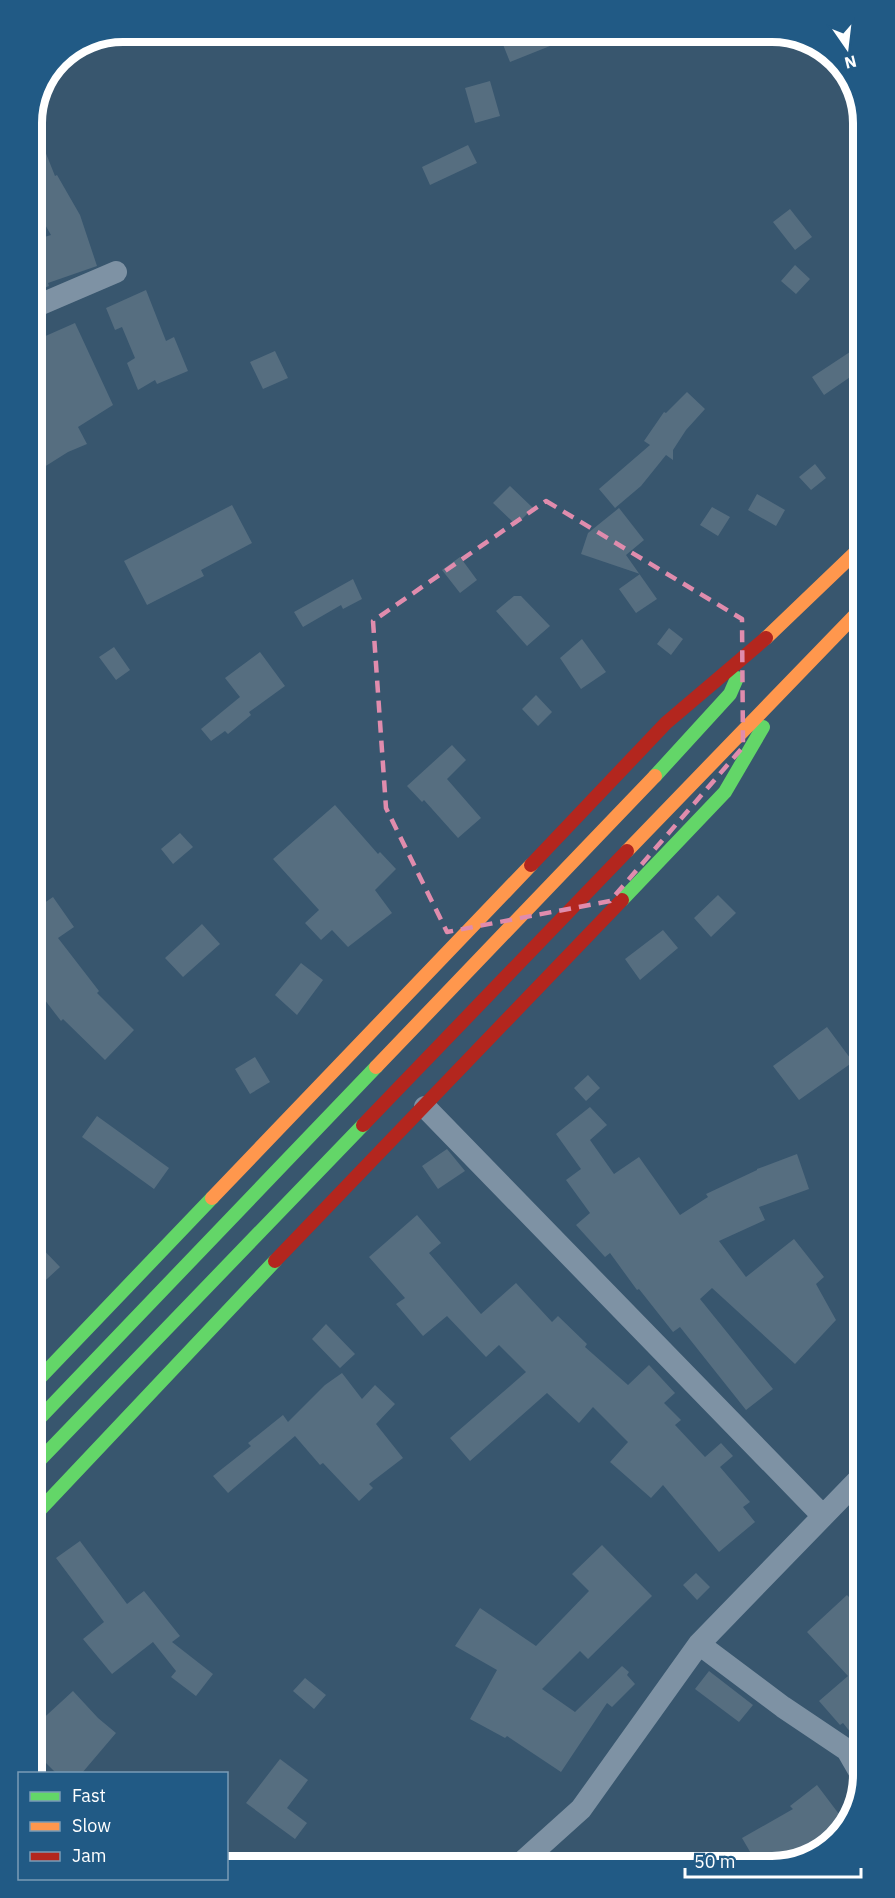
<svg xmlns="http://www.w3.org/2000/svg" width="895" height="1898" font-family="'IBM Plex Sans',sans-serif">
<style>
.building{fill:#566e80}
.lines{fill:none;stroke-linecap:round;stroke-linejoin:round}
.street{stroke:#7e92a4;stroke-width:22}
.fast{stroke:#63d668;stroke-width:14}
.slow{stroke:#ff974d;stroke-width:14}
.jam{stroke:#b3261e;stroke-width:14}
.marked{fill:none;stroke:#e08cad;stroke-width:4.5;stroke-dasharray:12 8;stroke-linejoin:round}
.rim{fill:none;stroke:#fff;stroke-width:8}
</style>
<rect width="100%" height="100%" fill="#38566e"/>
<!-- building -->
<path class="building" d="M498,32H545L550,46L510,62Z
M490,81L500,116L475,123L465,88Z
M32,121H33L55,176L57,175L80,215L97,266L48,283L49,286L32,293V248L37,247L39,255L43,254L38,239L51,235L32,202Z
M468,145L477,163L430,185L422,167Z
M790,209L812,237L795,250L773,222Z
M795,265L810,279L796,294L781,281Z
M146,290L166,341L174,337L188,371L157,384L155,380L138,390L127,363L135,358L122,327L115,330L106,308Z
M75,323L113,405L78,427L87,444L68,452L33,474L32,349L44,345L41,338Z
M859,346V371L824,395L812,377Z
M275,351L288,378L263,389L250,362Z
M687,392L705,409L686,430L673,450V460L666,455L641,486L615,508L599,489L650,445L644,441L664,412L666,413Z
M815,464L826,478L811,490L799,477Z
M510,486L533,508L516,525L493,503Z
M757,494L785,510L776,526L748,510Z
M232,505L252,543L201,570L204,576L147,605L124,561Z
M712,507L730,517L718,536L700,525Z
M619,508L644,540L626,555L657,599L636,613L619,589L640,574L581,554L588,533Z
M460,557L477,580L460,593L442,570Z
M353,579L362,599L343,609L341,605L303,627L294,612Z
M514,596H521L550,626L527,646L496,611Z
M669,628L683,639L671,655L657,644Z
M582,639L606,672L581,689L560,658Z
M114,647L130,670L116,680L99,657Z
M260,652L285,686L249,712L251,715L228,734L225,731L211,741L201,729L240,697L225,678Z
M536,695L552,712L538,726L522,709Z
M452,745L466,760L447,779L481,818L458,838L424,800L422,802L407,786Z
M335,805L378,854L380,852L396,869L375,890L392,913L348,947L332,930L321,940L305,923L319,910L273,859Z
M180,833L193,847L173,864L161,849Z
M718,895L736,913L711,937L694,918Z
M53,897L74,927L58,938L99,991L97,993L134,1030L105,1060L63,1019L61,1021L34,986V910Z
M202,924L220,944L183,977L165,958Z
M663,930L678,948L640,980L625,959Z
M301,963L323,980L297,1015L275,995Z
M827,1027L853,1062L799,1100L773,1066Z
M255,1057L270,1082L250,1094L235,1069Z
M588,1075L600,1088L586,1101L574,1088Z
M590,1107L607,1125L590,1140L614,1174L639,1157L680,1215L708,1197L706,1194L757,1170V1169L797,1154L809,1189L759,1207L765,1220L719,1241L746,1277L794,1239L824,1277L816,1284L836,1320L795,1364L712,1288L700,1299L773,1389L746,1410L680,1327L673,1332L639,1289L637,1290L610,1253L605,1257L576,1225L590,1213L566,1180L581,1169L556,1134Z
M97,1116L169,1168L154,1189L82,1137Z
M447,1149L465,1171L438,1189L422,1166Z
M417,1215L441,1243L429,1253L481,1314L516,1283L552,1322L558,1316L587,1344L585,1347L628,1385L649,1365L675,1393L664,1403L681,1420L675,1425L705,1457L721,1443L733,1456L720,1467L750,1502L743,1507L755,1522L719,1552L663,1485L651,1498L610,1462L628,1442L593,1407L579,1423L547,1393L470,1461L450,1438L526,1372L499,1345L486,1357L447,1316L423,1336L396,1304L405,1298L369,1257Z
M35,1241L60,1267L35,1290Z
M326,1324L355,1354L340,1368L312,1339Z
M342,1373L362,1399L375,1385L395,1404L376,1424L403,1458L369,1484L373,1488L359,1501L323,1463L320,1465L295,1436L228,1493L213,1476L251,1446L248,1443L283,1415L288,1422L325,1385Z
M80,1541L127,1604L144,1591L180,1636L172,1642L213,1674L196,1696L171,1677L176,1671L153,1642L112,1674L83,1639L104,1622L56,1558Z
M602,1545L652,1596L588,1659L580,1651L542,1689L575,1712L622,1666L629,1672L627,1675L635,1684L612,1707L607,1703L561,1772L507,1736L505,1738L470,1719L497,1670L455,1646L480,1608L536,1646L589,1591L572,1574Z
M696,1573L710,1587L697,1600L683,1585Z
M847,1595L863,1612V1748L843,1723L840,1725L819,1701L848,1676L807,1632Z
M709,1671L753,1705L739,1722L695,1689Z
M305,1678L326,1695L314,1709L293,1691Z
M73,1691L98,1718L116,1733L82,1773H56L36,1753V1725Z
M280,1759L308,1780L287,1808L307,1823L295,1839L246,1803Z
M817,1785L848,1826L802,1862H756L742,1838L793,1809L790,1806Z"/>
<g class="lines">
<!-- street -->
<path class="street" d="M32,308L116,272
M425,1107L822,1515
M699,1644L783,1707L847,1750L863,1778
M521,1863L581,1809L699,1644L863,1475"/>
<!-- fast -->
<path class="fast" d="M655,776L730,694L737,678
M622,900L725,792L763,727
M35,1383L212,1198
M35,1423L376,1067
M36,1464L363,1125
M36,1514L275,1261"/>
<!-- slow -->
<path class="slow" d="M766,638L860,548
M627,851L860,610
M376,1067L655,776
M212,1198L531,865"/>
<!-- jam -->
<path class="jam" d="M531,865L666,723L766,638
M363,1125L627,851
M275,1261L622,900"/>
</g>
<!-- marked area -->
<path class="marked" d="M546,501L742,619L743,747L610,901L447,932L386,808L373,621Z"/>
<!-- crop -->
<path d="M0 0H895V1898H0ZM123 42H772A81 81 0 0 1 853 123V1775A81 81 0 0 1 772 1856H123A81 81 0 0 1 42 1775V123A81 81 0 0 1 123 42Z" fill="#215a85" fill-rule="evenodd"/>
<path class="rim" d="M123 42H772A81 81 0 0 1 853 123V1775A81 81 0 0 1 772 1856H123A81 81 0 0 1 42 1775V123A81 81 0 0 1 123 42Z"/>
<!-- legend -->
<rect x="18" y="1772" width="210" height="108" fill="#215a85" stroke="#7a9cb6" stroke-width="1.5"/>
<rect x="30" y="1792" width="30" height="9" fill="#63d668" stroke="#7a9cb6" stroke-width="1.5"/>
<text x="72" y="1802" font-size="18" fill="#ffffff">Fast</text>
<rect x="30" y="1822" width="30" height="9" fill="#ff974d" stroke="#7a9cb6" stroke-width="1.5"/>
<text x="72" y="1832" font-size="18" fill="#ffffff">Slow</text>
<rect x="30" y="1852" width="30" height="9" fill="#b3261e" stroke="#7a9cb6" stroke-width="1.5"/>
<text x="72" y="1862" font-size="18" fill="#ffffff">Jam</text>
<!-- north arrow -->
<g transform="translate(847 48) rotate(166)" stroke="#215a85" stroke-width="4.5" paint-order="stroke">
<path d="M0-4.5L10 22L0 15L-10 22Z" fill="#ffffff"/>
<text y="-9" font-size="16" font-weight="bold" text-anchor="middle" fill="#ffffff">N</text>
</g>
<!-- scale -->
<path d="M685 1868v9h176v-9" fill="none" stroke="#ffffff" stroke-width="3"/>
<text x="694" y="1868" font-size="18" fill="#ffffff" stroke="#215a85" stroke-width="4.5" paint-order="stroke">50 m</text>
</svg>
